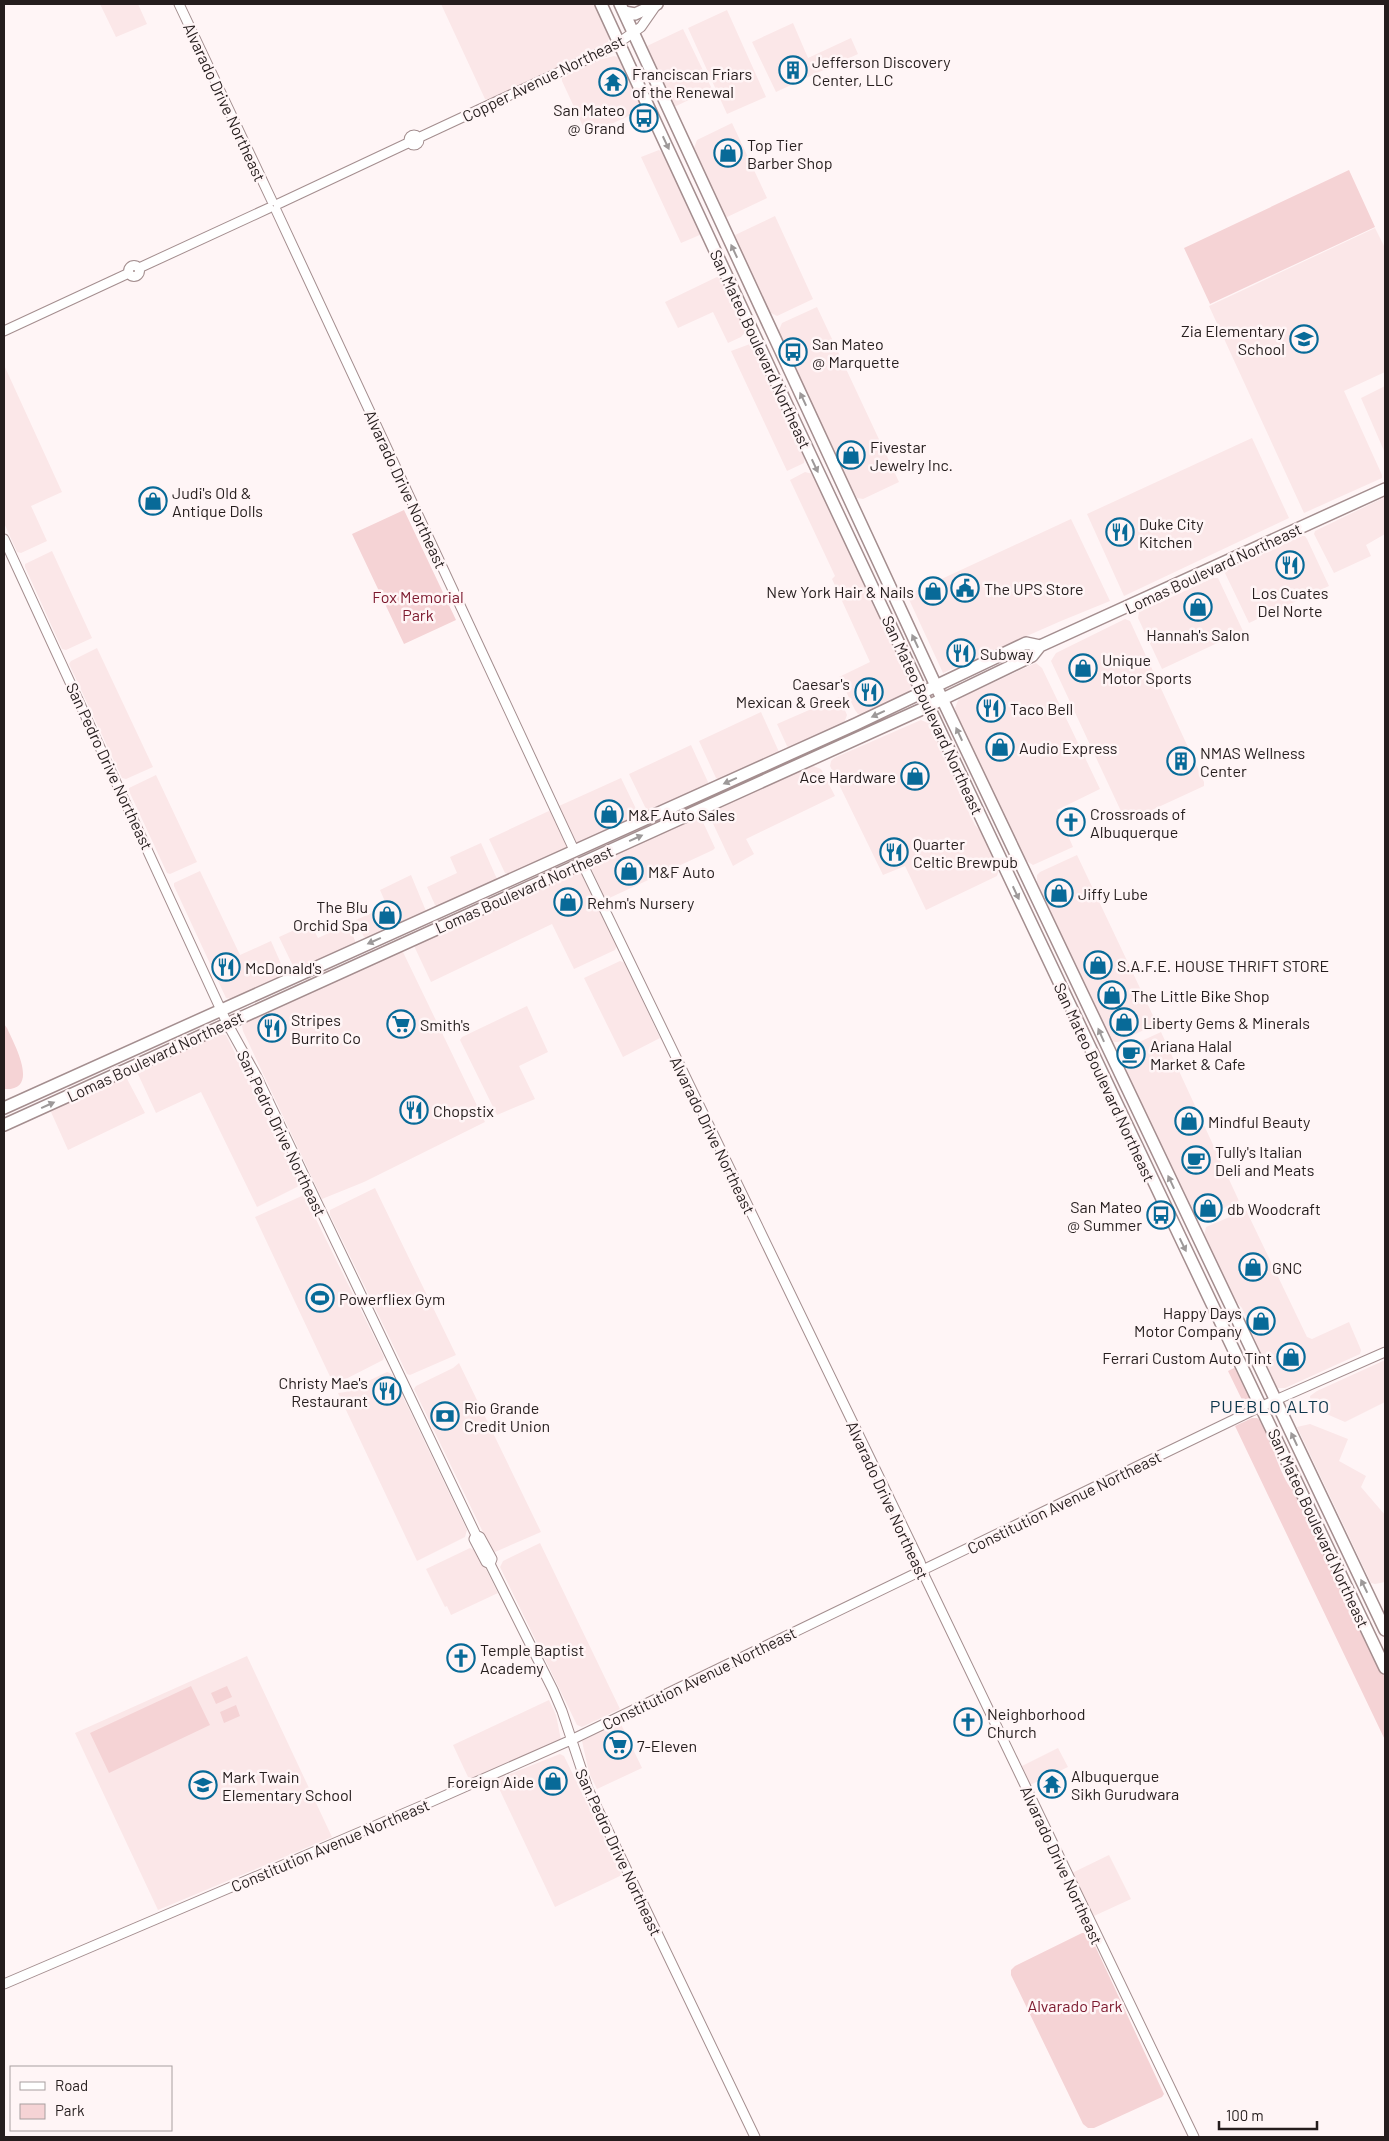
<svg xmlns="http://www.w3.org/2000/svg" width="1389" height="2141" font-family="Barlow,sans-serif">
<style>
.built{fill:#fbe7e8}
.green{fill:#f5d3d5}
.lines{fill:none;stroke-linecap:round;stroke-linejoin:round}
.minor-casing{stroke:#a48e8f;stroke-width:11}
.major-casing{stroke:#a48e8f;stroke-width:14}
.minor{stroke:#fff;stroke-width:9}
.major{stroke:#fff;stroke-width:11}
.oneway{fill:#9d9999}
.labels{text-anchor:middle;dominant-baseline:central;stroke-width:5;stroke-linejoin:round;paint-order:stroke}
.poi-label{font-size:16px;fill:#251d1d;stroke:#fff5f6;text-anchor:start}
.street-label{font-size:16px;fill:#251d1d;stroke:#fff5f6}
.park-label{font-size:16px;fill:#7c192e;stroke:#fff5f6}
.neighbourhood-label{font-size:18px;letter-spacing:1px;fill:#0e374d;stroke:#fff5f6}
</style>
<rect width="100%" height="100%" fill="#fff5f6"/>
<!-- built -->
<path class="built" d="M100,4H138L147,24L116,37Z
M441,4H595L609,38L608,42L591,53L490,100L485,99Z
M727,10L766,97L727,114L688,28Z
M793,23L808,58L851,38L858,54L776,92L752,42Z
M683,29L712,89L674,107L647,46Z
M614,56L618,57L622,62L644,109L587,135L562,81V78L595,61Z
M732,123L767,198L725,218L694,148L697,140Z
M659,150L666,156L702,234L681,243L641,157Z
M775,216L813,299L777,316L769,312L733,236Z
M1375,228L1385,248V372L1344,391L1382,475V478L1304,513L1209,306Z
M721,275L746,331L741,337L728,343L713,312L678,328L665,302Z
M817,307L899,482L863,499L857,498L848,484L779,334V330L782,323Z
M750,344L753,346L805,453L804,463L787,471L731,351Z
M4,365L62,492L31,506L47,541L21,553L17,552L4,523Z
M1385,386V453L1361,398Z
M1252,438L1289,518L1124,596L1087,514Z
M805,472L813,474L816,478L911,685L909,692L904,696L863,714H858L855,710L839,677L870,662L832,579L835,576L790,480Z
M1385,497V534L1366,545L1371,556L1334,573L1314,534L1315,531Z
M1071,519L1110,601L1061,621L943,673L907,595Z
M1302,536H1305L1307,539L1329,586L1249,623L1225,573L1228,570Z
M52,551L92,638L66,650L62,649L25,567V564Z
M1213,578H1218L1243,631L1162,669L1138,618L1139,612Z
M1125,619L1130,621L1204,782V786L1126,822L1051,661L1056,653Z
M97,648L153,767L126,779L122,778L69,664L71,661Z
M1036,663L1042,668L1100,789L1057,810L1073,847L1033,865L1025,860L956,715L955,708L959,698Z
M839,697L847,715L844,723L789,748L787,746L777,724Z
M761,712L779,752L719,780L716,778L699,741Z
M921,720L928,723L931,726L956,779L958,790L975,825L982,832L999,868L997,876L926,910L905,866L883,875L830,766L831,761L834,758Z
M691,745L708,782L707,785L647,811L629,774Z
M813,766L821,769L835,796L746,839L754,854L733,866L708,813L709,810Z
M156,775L197,862L170,874L167,873L129,791V788Z
M621,778L638,813L637,817L578,843L575,841L559,806Z
M551,810L567,847L509,874L505,873L489,839Z
M697,816L702,820L715,848L713,850L605,900L590,865Z
M481,843L497,879L496,881L438,907L435,905L427,887L457,873L450,857Z
M1077,855L1157,1024L1118,1042H1114L1109,1037L1037,882V875L1040,872Z
M579,869L617,945L615,950L574,969L552,924L431,982L415,948V944Z
M200,871L240,955L271,941L286,975L232,999L226,998L174,886V883Z
M411,875L426,911L368,938L364,937L356,920L387,906L380,890Z
M310,923L318,938L348,924L356,943L295,970L279,937Z
M402,950L485,1122L364,1182L322,1199L243,1031L242,1026L244,1022Z
M620,961L625,963L660,1038L623,1057L584,978Z
M527,1006L548,1052L519,1066L535,1099L497,1115L460,1040L462,1037Z
M1161,1032L1239,1201L1200,1219L1193,1214L1119,1057L1122,1050Z
M218,1033L226,1035L300,1184L297,1187L257,1207L201,1092L156,1113L137,1072L138,1068Z
M125,1075L145,1113L68,1150L51,1112V1109Z
M375,1188L456,1355L410,1375L407,1374L330,1215V1210Z
M304,1195L384,1357L383,1360L334,1385L255,1217Z
M1246,1210L1307,1337L1312,1339L1349,1322L1361,1350L1360,1354L1285,1388H1278L1275,1385L1255,1344L1253,1333L1242,1308L1233,1298L1204,1236L1206,1227Z
M1385,1360V1402L1345,1422L1315,1409L1311,1405L1310,1396L1317,1391Z
M459,1363L541,1532L495,1552L492,1551L414,1389L416,1386L453,1368Z
M387,1372L392,1374L467,1530L465,1537L417,1561L338,1393L345,1392Z
M1310,1424L1348,1439L1339,1461L1366,1476L1361,1487L1385,1515V1582L1375,1584L1371,1583L1297,1427Z
M540,1543L620,1709L582,1727L577,1725L500,1567L503,1561Z
M470,1548L477,1551L498,1593L451,1615L447,1606L445,1607L426,1569Z
M247,1656L332,1837L158,1910L75,1733Z
M549,1700L556,1715L561,1740L472,1778L468,1777L453,1745Z
M620,1722L642,1768L597,1789L589,1773L582,1741Z
M1058,1748L1068,1767L1030,1785L1022,1766Z
M560,1754L564,1756L622,1875L555,1907L495,1780Z
M1109,1855L1131,1899L1094,1916L1072,1873Z"/>
<!-- green -->
<path class="green" d="M1349,170L1375,227L1210,304L1184,248Z
M404,510L456,620L404,644L352,534Z
M4,1024L7,1028C14,1044 41,1091 4,1089Z
M1236,1367L1249,1397V1401L1245,1406L1228,1371Z
M1252,1418H1257C1271,1426 1272,1450 1278,1463C1283,1475 1287,1485 1296,1494L1385,1678V1740L1235,1426Z
M191,1686L210,1725L109,1773L90,1733Z
M227,1686L232,1697L216,1704L211,1693Z
M236,1705L240,1716L224,1723L220,1712Z
M1082,1933H1087L1090,1935L1164,2094L1162,2097L1094,2128H1088L1083,2124L1011,1975V1970L1015,1966Z"/>
<g class="lines">
<!-- minor casing -->
<g class="minor-casing">
<path id="minor" d="M179,4L272,201
M409 140a5 5 0 1 1 10 0a5 5 0 1 1-10 0Z
M418,138L611,48L641,27L657,4
M278,204L410,142
M276,210L574,850
M128.5 271a5.5 5.5 0 1 1 11 0a5.5 5.5 0 1 1-11 0Z
M139,268L269,208
M4,331L129,273
M4,539L227,1023L257,1077L476,1535L474,1539L486,1562L490,1564L553,1690L562,1711L588,1789L755,2137
M582,863L881,1481L920,1562L925,1577L1194,2137
M476,1535L480,1537L492,1559L490,1564
M4,1984L426,1804L571,1740L1262,1406L1385,1352"/>
</g>
<!-- major casing -->
<g class="major-casing">
<path id="major" d="M601,4C857,561 1122,1114 1385,1668
M620,4L936,686L1385,1630
M624,12L635,14L657,4
M4,1108L856,724L1026,643L1040,646
M4,1125L920,710L1032,656L1040,646L1385,489"/>
</g>
<!-- minor -->
<use href="#minor" class="minor"/>
<!-- major -->
<use href="#major" class="major"/>
</g>
<!-- one-way arrows -->
<defs><path id="oneway-solid" d="M-6-.8H1V-3.2L6.5 0L1 3.2V.8H-6Z" transform="scale(1.25)"/></defs>
<g class="oneway">
<use href="#oneway-solid" transform="translate(666 143) rotate(65)"/>
<use href="#oneway-solid" transform="translate(734 251) rotate(-115)"/>
<use href="#oneway-solid" transform="translate(803 399) rotate(-115)"/>
<use href="#oneway-solid" transform="translate(815 466) rotate(65)"/>
<use href="#oneway-solid" transform="translate(915 641) rotate(-115)"/>
<use href="#oneway-solid" transform="translate(878 714) rotate(155)"/>
<use href="#oneway-solid" transform="translate(959 734) rotate(-115)"/>
<use href="#oneway-solid" transform="translate(730 781) rotate(156)"/>
<use href="#oneway-solid" transform="translate(636 838) rotate(-24)"/>
<use href="#oneway-solid" transform="translate(1016 893) rotate(65)"/>
<use href="#oneway-solid" transform="translate(374 941) rotate(156)"/>
<use href="#oneway-solid" transform="translate(1101 1035) rotate(-114)"/>
<use href="#oneway-solid" transform="translate(48 1105) rotate(-24)"/>
<use href="#oneway-solid" transform="translate(1171 1182) rotate(-115)"/>
<use href="#oneway-solid" transform="translate(1183 1245) rotate(64)"/>
<use href="#oneway-solid" transform="translate(1294 1439) rotate(-115)"/>
<use href="#oneway-solid" transform="translate(1364 1586) rotate(-116)"/>
</g>
<!-- icons -->
<defs>
<g id="building-ring" transform="scale(1.4375)"><circle r="9.5" fill="#fff5f6" stroke="#086a98" stroke-width="1.5"/><path d="M-4-6H4V6H1V3H-1V6H-4ZM-2.5-4.3h1.7v1.8h-1.7ZM.8-4.3h1.7v1.8H.8ZM-2.5-1h1.7V.8h-1.7ZM.8-1h1.7V.8H.8Z" fill="#086a98"/></g>
<g id="temple-ring" transform="scale(1.4375)"><circle r="9.5" fill="#fff5f6" stroke="#086a98" stroke-width="1.5"/><path d="M0-6L5-2H3V0L6.5 2.5H4V6H1.5V3h-3V6H-4V2.5H-6.5L-3 0V-2H-5Z" fill="#086a98"/></g>
<g id="bus-ring" transform="scale(1.4375)"><circle r="9.5" fill="#fff5f6" stroke="#086a98" stroke-width="1.5"/><path d="M-5-6H5V4H4V6H2V4H-2V6H-4V4H-5ZM-3.5-4V0h7V-4ZM-3.5 1.2v1.5H-2V1.2ZM2 1.2v1.5H3.5V1.2Z" fill="#086a98"/></g>
<g id="shop-ring" transform="scale(1.4375)"><circle r="9.5" fill="#fff5f6" stroke="#086a98" stroke-width="1.5"/><path d="M-5-2.5h2.3a2.7 3.5 0 0 1 5.4 0H5L5.5 6h-11ZM-1.5-2.5h3a1.5 2.3 0 0 0-3 0Z" fill="#086a98"/></g>
<g id="school-ring" transform="scale(1.4375)"><circle r="9.5" fill="#fff5f6" stroke="#086a98" stroke-width="1.5"/><path d="M0-5L7-2L0 1L-7-2ZM-4 1L0 2.5L4 1V4Q0 6-4 4Z" fill="#086a98"/></g>
<g id="restaurant-ring" transform="scale(1.4375)"><circle r="9.5" fill="#fff5f6" stroke="#086a98" stroke-width="1.5"/><path d="M-5-6h1v4h1v-4h1v4h1v-4h1v5L-1.5 .5V6h-2V.5L-5-1ZM5-6V6H3V1.5H1.5Q1.5-4 5-6Z" fill="#086a98"/></g>
<g id="civic-ring" transform="scale(1.4375)"><circle r="9.5" fill="#fff5f6" stroke="#086a98" stroke-width="1.5"/><path d="M-.6-6.5H3V-4.5H.6V-3L4-1V1h2V6H-6V1h2V-1L-.6-3ZM-1.2 2.5V6h2.4V2.5Z" fill="#086a98"/></g>
<g id="church-ring" transform="scale(1.4375)"><circle r="9.5" fill="#fff5f6" stroke="#086a98" stroke-width="1.5"/><path d="M-1.2-6h2.4v3.5h3.3v2.4h-3.3V6h-2.4V-.1h-3.3v-2.4h3.3Z" fill="#086a98"/></g>
<g id="supermarket-ring" transform="scale(1.4375)"><circle r="9.5" fill="#fff5f6" stroke="#086a98" stroke-width="1.5"/><path d="M-6-5.5h2.5l.6 2H6L4.5 2H-2.5L-4.4-4H-6ZM-1.5 3.2a1.3 1.3 0 1 0 .1 0ZM3 3.2a1.3 1.3 0 1 0 .1 0Z" fill="#086a98"/></g>
<g id="cafe-ring" transform="scale(1.4375)"><circle r="9.5" fill="#fff5f6" stroke="#086a98" stroke-width="1.5"/><path d="M-5.5-4.5H6V0H3Q3 3.5 0 3.5H-2.5Q-5.5 3.5-5.5 0ZM3-3.2v2h1.7v-2ZM-6 4.5H4V6H-6Z" fill="#086a98"/></g>
<g id="stadium-ring" transform="scale(1.4375)"><circle r="9.5" fill="#fff5f6" stroke="#086a98" stroke-width="1.5"/><path d="M0-5a6.5 5 0 1 0 0 10a6.5 5 0 1 0 0-10ZM-3.5-1.8h7v3.6h-7Z" fill="#086a98"/></g>
<g id="bank-ring" transform="scale(1.4375)"><circle r="9.5" fill="#fff5f6" stroke="#086a98" stroke-width="1.5"/><path d="M-6-4H6V4H-6ZM0-2.3a2.3 2.3 0 1 0 0 4.6a2.3 2.3 0 1 0 0-4.6Z" fill="#086a98"/></g>
</defs>
<g fill-rule="evenodd">
<use href="#building-ring" x="793" y="70"/>
<use href="#temple-ring" x="613" y="82"/>
<use href="#bus-ring" x="644" y="118"/>
<use href="#shop-ring" x="728" y="153"/>
<use href="#school-ring" x="1304" y="339"/>
<use href="#bus-ring" x="793" y="352"/>
<use href="#shop-ring" x="851" y="455"/>
<use href="#shop-ring" x="153" y="501"/>
<use href="#restaurant-ring" x="1120" y="532"/>
<use href="#restaurant-ring" x="1290" y="565"/>
<use href="#civic-ring" x="965" y="588"/>
<use href="#shop-ring" x="933" y="591"/>
<use href="#shop-ring" x="1198" y="607"/>
<use href="#restaurant-ring" x="961" y="653"/>
<use href="#shop-ring" x="1083" y="668"/>
<use href="#restaurant-ring" x="869" y="692"/>
<use href="#restaurant-ring" x="991" y="708"/>
<use href="#shop-ring" x="1000" y="747"/>
<use href="#building-ring" x="1181" y="761"/>
<use href="#shop-ring" x="915" y="776"/>
<use href="#shop-ring" x="609" y="814"/>
<use href="#church-ring" x="1071" y="822"/>
<use href="#restaurant-ring" x="894" y="852"/>
<use href="#shop-ring" x="629" y="871"/>
<use href="#shop-ring" x="1059" y="893"/>
<use href="#shop-ring" x="568" y="902"/>
<use href="#shop-ring" x="387" y="915"/>
<use href="#shop-ring" x="1098" y="965"/>
<use href="#restaurant-ring" x="226" y="967"/>
<use href="#shop-ring" x="1112" y="995"/>
<use href="#shop-ring" x="1124" y="1022"/>
<use href="#supermarket-ring" x="401" y="1024"/>
<use href="#restaurant-ring" x="272" y="1028"/>
<use href="#cafe-ring" x="1131" y="1054"/>
<use href="#restaurant-ring" x="414" y="1110"/>
<use href="#shop-ring" x="1189" y="1121"/>
<use href="#cafe-ring" x="1196" y="1160"/>
<use href="#shop-ring" x="1208" y="1208"/>
<use href="#bus-ring" x="1161" y="1215"/>
<use href="#shop-ring" x="1253" y="1267"/>
<use href="#stadium-ring" x="320" y="1298"/>
<use href="#shop-ring" x="1261" y="1321"/>
<use href="#shop-ring" x="1291" y="1357"/>
<use href="#restaurant-ring" x="387" y="1391"/>
<use href="#bank-ring" x="445" y="1416"/>
<use href="#church-ring" x="461" y="1658"/>
<use href="#church-ring" x="968" y="1722"/>
<use href="#supermarket-ring" x="618" y="1745"/>
<use href="#shop-ring" x="553" y="1781"/>
<use href="#temple-ring" x="1052" y="1784"/>
<use href="#school-ring" x="203" y="1785"/>
</g>
<g class="labels">
<!-- poi labels -->
<g class="poi-label">
<text x="812" y="61">Jefferson Discovery<tspan x="812" dy="18">Center, LLC</tspan></text>
<text x="632" y="73">Franciscan Friars<tspan x="632" dy="18">of the Renewal</tspan></text>
<text x="625" y="109" text-anchor="end">San Mateo<tspan x="625" dy="18">@ Grand</tspan></text>
<text x="747" y="144">Top Tier<tspan x="747" dy="18">Barber Shop</tspan></text>
<text x="1285" y="330" text-anchor="end">Zia Elementary<tspan x="1285" dy="18">School</tspan></text>
<text x="812" y="343">San Mateo<tspan x="812" dy="18">@ Marquette</tspan></text>
<text x="870" y="446">Fivestar<tspan x="870" dy="18">Jewelry Inc.</tspan></text>
<text x="172" y="492">Judi's Old &amp;<tspan x="172" dy="18">Antique Dolls</tspan></text>
<text x="1139" y="523">Duke City<tspan x="1139" dy="18">Kitchen</tspan></text>
<text x="984" y="588">The UPS Store</text>
<text x="914" y="591" text-anchor="end">New York Hair &amp; Nails</text>
<text x="1290" y="592" text-anchor="middle">Los Cuates<tspan x="1290" dy="18">Del Norte</tspan></text>
<text x="1198" y="634" text-anchor="middle">Hannah's Salon</text>
<text x="980" y="653">Subway</text>
<text x="1102" y="659">Unique<tspan x="1102" dy="18">Motor Sports</tspan></text>
<text x="850" y="683" text-anchor="end">Caesar's<tspan x="850" dy="18">Mexican &amp; Greek</tspan></text>
<text x="1010" y="708">Taco Bell</text>
<text x="1019" y="747">Audio Express</text>
<text x="1200" y="752">NMAS Wellness<tspan x="1200" dy="18">Center</tspan></text>
<text x="896" y="776" text-anchor="end">Ace Hardware</text>
<text x="1090" y="813">Crossroads of<tspan x="1090" dy="18">Albuquerque</tspan></text>
<text x="628" y="814">M&amp;F Auto Sales</text>
<text x="913" y="843">Quarter<tspan x="913" dy="18">Celtic Brewpub</tspan></text>
<text x="648" y="871">M&amp;F Auto</text>
<text x="1078" y="893">Jiffy Lube</text>
<text x="587" y="902">Rehm's Nursery</text>
<text x="368" y="906" text-anchor="end">The Blu<tspan x="368" dy="18">Orchid Spa</tspan></text>
<text x="1117" y="965">S.A.F.E. HOUSE THRIFT STORE</text>
<text x="245" y="967">McDonald's</text>
<text x="1131" y="995">The Little Bike Shop</text>
<text x="291" y="1019">Stripes<tspan x="291" dy="18">Burrito Co</tspan></text>
<text x="1143" y="1022">Liberty Gems &amp; Minerals</text>
<text x="420" y="1024">Smith's</text>
<text x="1150" y="1045">Ariana Halal<tspan x="1150" dy="18">Market &amp; Cafe</tspan></text>
<text x="433" y="1110">Chopstix</text>
<text x="1208" y="1121">Mindful Beauty</text>
<text x="1215" y="1151">Tully's Italian<tspan x="1215" dy="18">Deli and Meats</tspan></text>
<text x="1142" y="1206" text-anchor="end">San Mateo<tspan x="1142" dy="18">@ Summer</tspan></text>
<text x="1227" y="1208">db Woodcraft</text>
<text x="1272" y="1267">GNC</text>
<text x="339" y="1298">Powerfliex Gym</text>
<text x="1242" y="1312" text-anchor="end">Happy Days<tspan x="1242" dy="18">Motor Company</tspan></text>
<text x="1272" y="1357" text-anchor="end">Ferrari Custom Auto Tint</text>
<text x="368" y="1382" text-anchor="end">Christy Mae's<tspan x="368" dy="18">Restaurant</tspan></text>
<text x="464" y="1407">Rio Grande<tspan x="464" dy="18">Credit Union</tspan></text>
<text x="480" y="1649">Temple Baptist<tspan x="480" dy="18">Academy</tspan></text>
<text x="987" y="1713">Neighborhood<tspan x="987" dy="18">Church</tspan></text>
<text x="637" y="1745">7-Eleven</text>
<text x="1071" y="1775">Albuquerque<tspan x="1071" dy="18">Sikh Gurudwara</tspan></text>
<text x="222" y="1776">Mark Twain<tspan x="222" dy="18">Elementary School</tspan></text>
<text x="534" y="1781" text-anchor="end">Foreign Aide</text>
</g>
<!-- street labels -->
<g class="street-label">
<text transform="translate(543 78) rotate(-26)">Copper Avenue Northeast</text>
<text transform="translate(225 102) rotate(65)">Alvarado Drive Northeast</text>
<text transform="translate(761 349) rotate(65)">San Mateo Boulevard Northeast</text>
<text transform="translate(406 489) rotate(65)">Alvarado Drive Northeast</text>
<text transform="translate(1213 568) rotate(-25)">Lomas Boulevard Northeast</text>
<text transform="translate(933 715) rotate(65)">San Mateo Boulevard Northeast</text>
<text transform="translate(110 766) rotate(65)">San Pedro Drive Northeast</text>
<text transform="translate(524 889) rotate(-24)">Lomas Boulevard Northeast</text>
<text transform="translate(155 1056) rotate(-25)">Lomas Boulevard Northeast</text>
<text transform="translate(1105 1082) rotate(65)">San Mateo Boulevard Northeast</text>
<text transform="translate(282 1133) rotate(64)">San Pedro Drive Northeast</text>
<text transform="translate(713 1135) rotate(64)">Alvarado Drive Northeast</text>
<text transform="translate(888 1500) rotate(65)">Alvarado Drive Northeast</text>
<text transform="translate(1064 1502) rotate(-26)">Constitution Avenue Northeast</text>
<text transform="translate(1319 1528) rotate(65)">San Mateo Boulevard Northeast</text>
<text transform="translate(699 1678) rotate(-26)">Constitution Avenue Northeast</text>
<text transform="translate(330 1845) rotate(-23)">Constitution Avenue Northeast</text>
<text transform="translate(619 1852) rotate(65)">San Pedro Drive Northeast</text>
<text transform="translate(1062 1865) rotate(65)">Alvarado Drive Northeast</text>
</g>
<!-- park labels -->
<g class="park-label">
<text x="418" y="596">Fox Memorial<tspan x="418" dy="18">Park</tspan></text>
<text x="1075" y="2005">Alvarado Park</text>
</g>
<!-- neighbourhood labels -->
<g class="neighbourhood-label">
<text x="1270" y="1406">PUEBLO ALTO</text>
</g>
</g>
<!-- border -->
<rect width="1389" height="2141" fill="none" stroke="#251d1d" stroke-width="10"/>
<!-- legend -->
<rect x="10" y="2066" width="162" height="65" fill="#fff5f6" stroke="#a89f9f"/>
<rect x="20" y="2082" width="25" height="8" fill="#ffffff" stroke="#a89f9f"/>
<text x="55" y="2091" font-size="15" fill="#251d1d">Road</text>
<rect x="20" y="2104" width="25" height="15" fill="#f5d3d5" stroke="#a89f9f"/>
<text x="55" y="2116" font-size="15" fill="#251d1d">Park</text>
<!-- scale -->
<path d="M1219 2121v8h98v-8" fill="none" stroke="#251d1d" stroke-width="2.5"/>
<text x="1226" y="2121" font-size="15" fill="#251d1d" stroke="#fff5f6" stroke-width="4" paint-order="stroke">100 m</text>
</svg>
